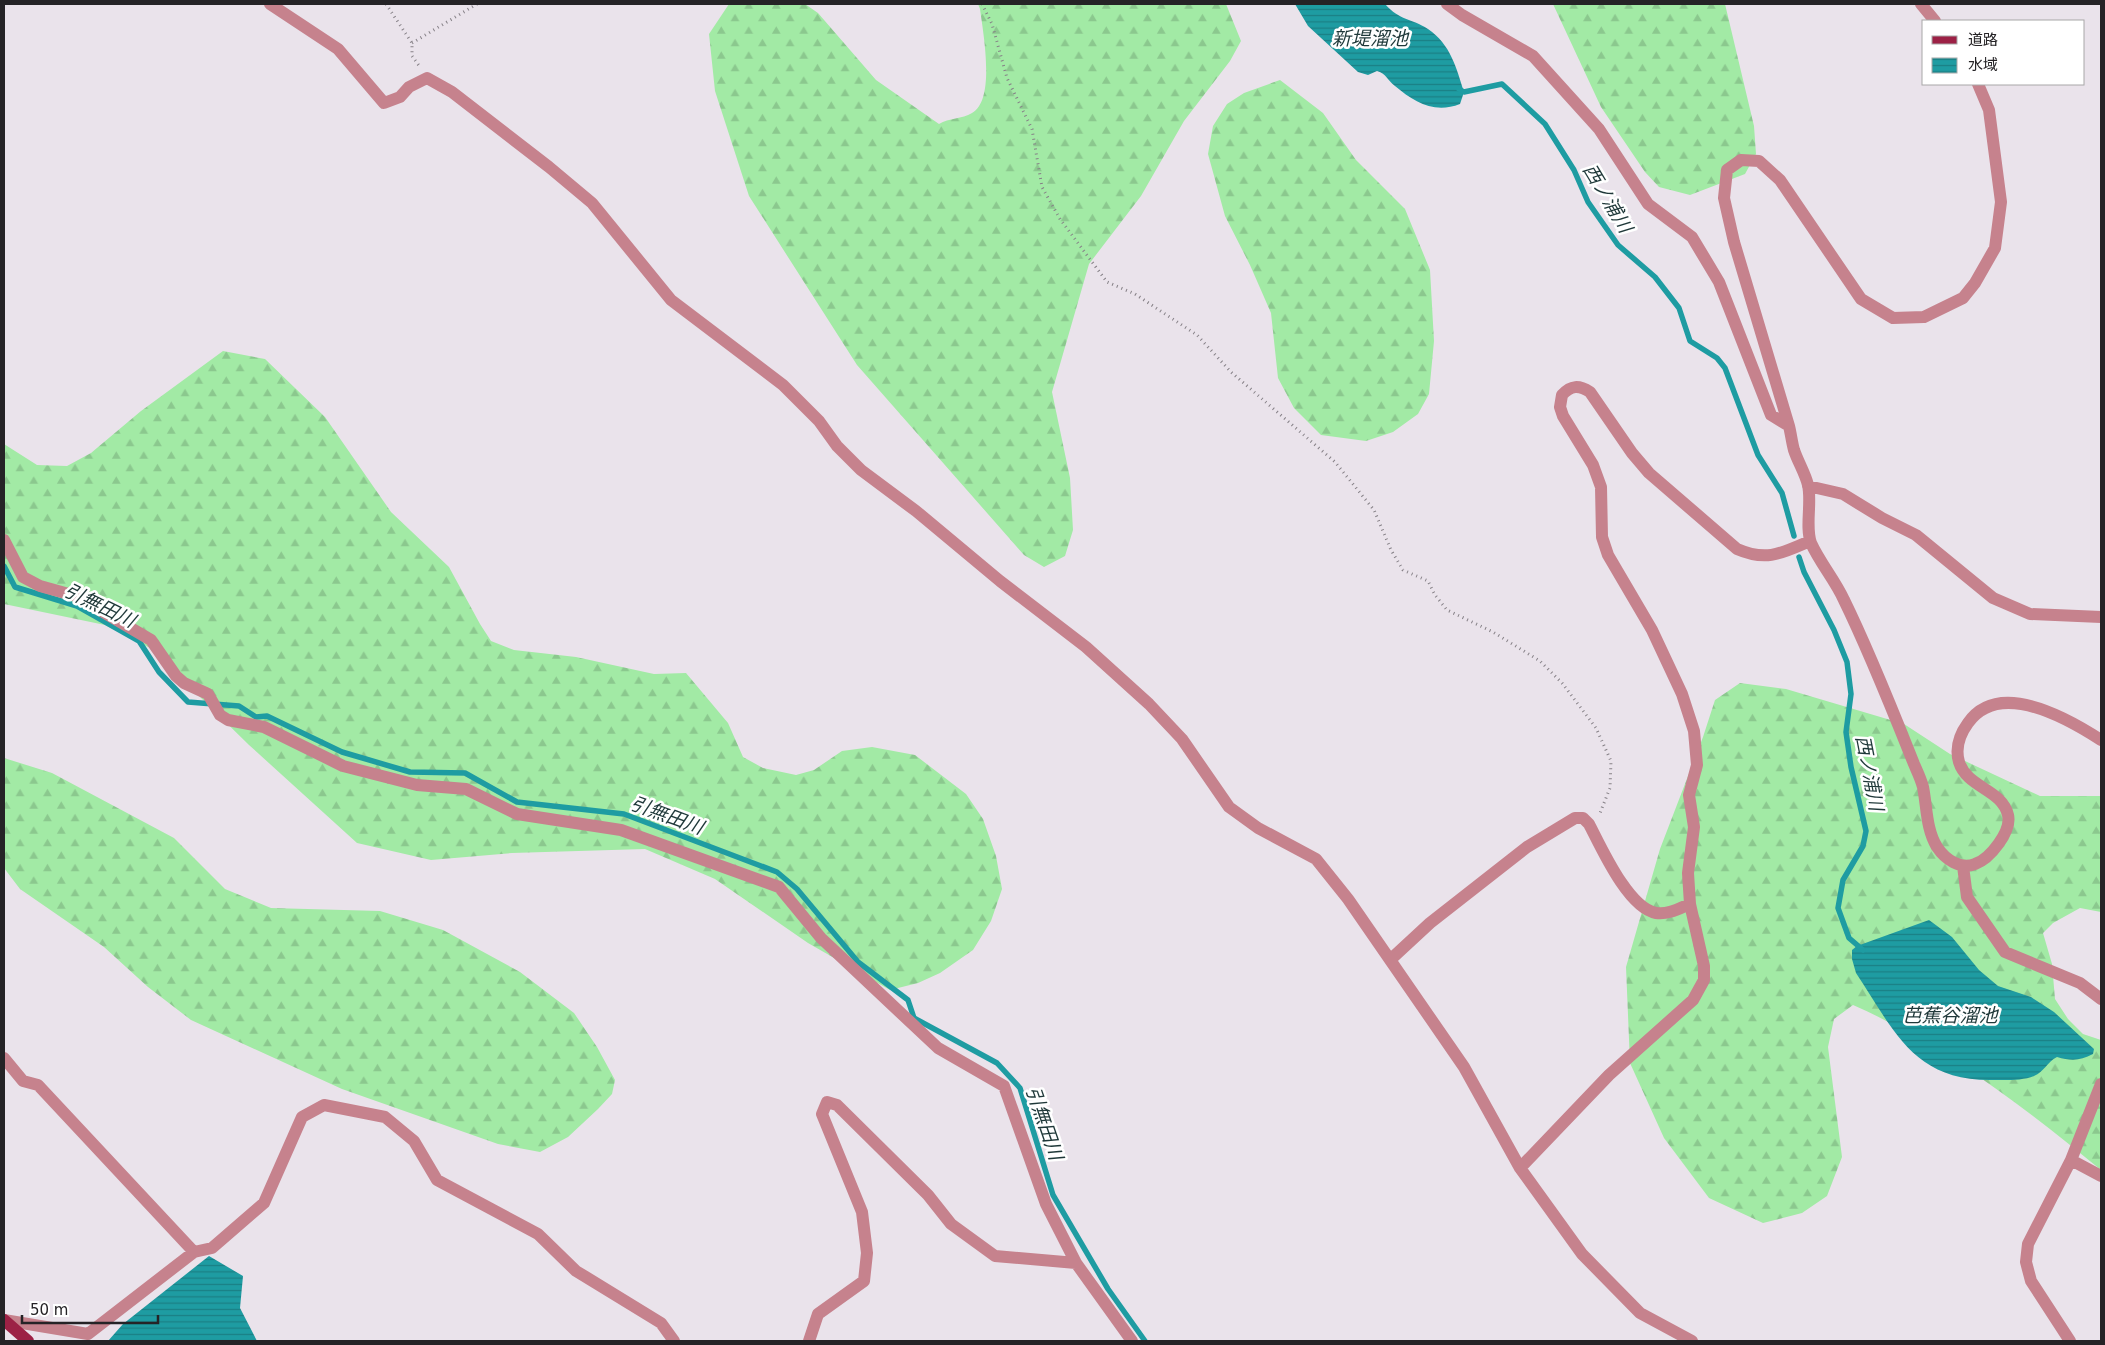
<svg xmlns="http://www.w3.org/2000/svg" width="2105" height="1345" font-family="'DejaVu Sans','Noto Sans JP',sans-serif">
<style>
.forest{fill:url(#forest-firs)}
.water{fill:url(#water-rules)}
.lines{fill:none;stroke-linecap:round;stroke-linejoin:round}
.stream{stroke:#1e9ca2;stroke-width:5.5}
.path{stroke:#868187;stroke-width:3;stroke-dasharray:1 4;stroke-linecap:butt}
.street{stroke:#c6828d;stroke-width:12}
.primary{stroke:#9c2145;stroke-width:12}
.labels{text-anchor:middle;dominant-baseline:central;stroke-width:5;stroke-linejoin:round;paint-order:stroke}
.water-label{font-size:19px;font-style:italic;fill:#1f3839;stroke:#fff}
</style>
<defs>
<pattern id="forest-firs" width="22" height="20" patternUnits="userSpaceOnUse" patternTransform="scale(1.25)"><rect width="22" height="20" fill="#a2eaa5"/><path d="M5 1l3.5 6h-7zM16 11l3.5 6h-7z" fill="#8bc88e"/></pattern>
<pattern id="water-rules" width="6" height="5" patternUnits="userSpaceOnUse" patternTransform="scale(1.25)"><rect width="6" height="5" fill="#1e9ca2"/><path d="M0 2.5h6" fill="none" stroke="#1a7f84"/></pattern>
</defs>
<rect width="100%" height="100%" fill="#eae3eb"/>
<!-- forest -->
<path class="forest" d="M729,4H805L818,13L876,80L939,124C949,118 962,119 972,113C996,100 983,32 980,9L978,4H1226L1241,41L1230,61L1184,121L1141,196L1089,264L1052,392L1070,478L1073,530L1065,556L1044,567L1024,555L857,365L749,196L715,91L709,34Z
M1553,4H1725L1754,126L1756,154L1745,174L1690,195L1659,187L1645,172L1601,107Z
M1280,80L1323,113L1356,160L1405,209L1430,270L1434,341L1429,394L1418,414L1393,432L1366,441L1321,435L1294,408L1278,378L1271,313L1250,265L1225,216L1208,154L1213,126L1227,104L1244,93Z
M223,351L265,359L325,417L391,512L449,567L480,624L491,641L514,650L576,657L654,674L686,673L728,723L743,757L763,768L796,775L814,770L842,751L872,747L915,755L966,794L983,819L996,856L1002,889L991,921L973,950L940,973L918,983L890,990L808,943L715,879L645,849L512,853L431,860L357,843L249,745L150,648L105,625L4,604V444L37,465L67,466L91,453L141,411Z
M1740,683L1786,689L1904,724L1950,754L2040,796H2101V912L2080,908L2053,923L2043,933L2052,964L2055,999L2068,1019L2083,1034L2101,1040V1170C2025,1108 1944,1045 1853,1005L1834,1019L1828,1047L1842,1157L1827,1196L1802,1213L1763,1223L1709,1198L1664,1138L1630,1063L1626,967L1660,849L1703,737L1715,700Z
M4,758L52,773L174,838L225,889L271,908L380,911L443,930L520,972L574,1013L597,1047L615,1080L612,1094L598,1109L568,1137L540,1152L498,1144L342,1089L191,1020L148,987L104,947L20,889L4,868Z"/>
<!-- water -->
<path class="water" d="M1295,4H1385C1400,21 1411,18 1428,29C1451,45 1456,67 1464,92L1460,104C1434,114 1414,102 1395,86C1387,80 1387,74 1377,71L1368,75L1358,72L1308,26Z
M1929,920L1952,937L1979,970L1998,986L2031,997L2054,1012L2094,1049L2093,1054C2080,1061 2071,1061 2057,1057C2047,1062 2044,1072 2034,1076C2022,1081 2004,1080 1992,1080C1913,1081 1894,1030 1856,973L1852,959V950L1857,946Z
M209,1256L243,1276L240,1308L257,1341H108L123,1324Z"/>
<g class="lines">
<!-- stream -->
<path class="stream" d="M1459,89L1464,92L1502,84L1545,124L1574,170L1588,202L1618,245L1655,277L1679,308L1690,341L1717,358L1725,368L1758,455L1782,493L1794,536
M1799,557L1804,572L1834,630L1847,662L1851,694L1846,732L1851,767L1866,831L1863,846L1843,880L1838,908L1849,938L1863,950
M4,566L15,587L77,606L139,641L159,672L188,702L239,706L256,717L267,716L342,752L410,772L465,773L517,802L624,814L777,872L797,889L858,962L908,1000L914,1018L997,1063L1020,1088L1053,1195L1108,1289L1145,1341"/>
<!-- path -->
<path class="path" d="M386,4L412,43V56L420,67
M982,4L992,24L1007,78L1032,129L1042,187L1060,219L1107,282L1135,294L1197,335L1231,372L1335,462L1374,510L1391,550L1403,570L1428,581L1435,595L1447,610L1493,632L1540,661L1562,683L1596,728L1611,761L1610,788L1600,813
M412,43L477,4"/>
<!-- street -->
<path class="street" d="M270,4L338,49L384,103L400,97L409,87L427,78L452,92L549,167L592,203L671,300L783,385L819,421L837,446L861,470L916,511L1000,581L1086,647L1149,704L1182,739L1229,807L1258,828L1316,859L1348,899L1464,1067L1520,1168L1582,1254L1640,1313L1692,1341
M1447,4L1462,15L1533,56L1599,129L1648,204L1692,237L1719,282L1771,415L1789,426
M1921,4L1935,21
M1978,84L1989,110L2001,202L1995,248L1975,283L1963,298L1924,317L1893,318L1861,299L1780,180L1759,161L1741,160L1727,170L1724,198L1734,242L1789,426C1791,434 1792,443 1794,450C1798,462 1805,473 1808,485C1812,502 1805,527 1811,543C1820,563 1835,580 1844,600C1870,653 1892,709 1914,764C1917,771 1921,779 1923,787C1927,807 1926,829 1937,847C1945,859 1960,870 1975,864C1990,859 2012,831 2008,815C2002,789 1967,788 1959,762C1955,748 1960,734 1968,723C1999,679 2067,718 2101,740
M1808,486L1843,494L1882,518L1916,535L1993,598L2030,614L2101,617
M4,540L23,577L40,586L76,596L151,640L176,676L184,683L208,694L220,715L228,720L264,727L343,766L417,785L466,789L517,814L621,830L779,887L821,938L938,1048L1004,1086L1046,1204L1076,1263L1132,1341
M1963,866L1967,897L2005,952L2080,983L2101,999
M1390,960L1430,923L1527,847L1575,818H1583L1589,824C1601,847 1628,908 1656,913C1668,915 1680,908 1690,904
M4,1058L23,1081L38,1085L194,1252
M2071,1160L2101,1176
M1520,1168L1609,1075L1693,1000L1704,980V966L1690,904L1688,873L1694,827L1689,795L1697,765L1694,731L1682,694L1652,630L1608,555L1602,537L1601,487L1593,465L1563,416L1560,407L1562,395C1571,385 1579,385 1590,392L1632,453L1649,473L1737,549C1767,562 1782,553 1810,541
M4,1320L88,1334L194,1252L212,1248L264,1203L302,1117L324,1105L385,1117L414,1141L437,1180L538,1234L576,1271L661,1323L674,1341
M809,1341L818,1314L864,1281L867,1253L862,1212L822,1114L827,1102L837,1105L928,1195L951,1224L995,1256L1076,1263
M2070,1341L2031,1281L2026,1262L2028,1244L2071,1160L2101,1084"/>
<!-- primary -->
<path class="primary" d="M4,1320L28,1341"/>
</g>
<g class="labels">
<!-- water labels -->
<g class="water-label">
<text x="1370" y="38">新堤溜池</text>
<text transform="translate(1608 198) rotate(59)">西ノ浦川</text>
<text transform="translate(100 605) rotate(26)">引無田川</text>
<text transform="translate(1870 773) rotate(79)">西ノ浦川</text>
<text transform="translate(667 815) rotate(20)">引無田川</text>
<text x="1950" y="1015">芭蕉谷溜池</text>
<text transform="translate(1045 1123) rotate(71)">引無田川</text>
</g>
</g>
<!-- border -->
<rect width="2105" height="1345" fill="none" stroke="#252326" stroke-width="10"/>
<!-- legend -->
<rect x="1922" y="20" width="162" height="65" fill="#ffffff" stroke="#a8a7a8"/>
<rect x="1932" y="36" width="25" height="8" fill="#9c2145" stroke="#a8a7a8"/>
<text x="1968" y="45" font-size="15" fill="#252326">道路</text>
<rect x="1932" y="58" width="25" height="15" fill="url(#water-rules)" stroke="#a8a7a8"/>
<text x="1968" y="70" font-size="15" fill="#252326">水域</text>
<!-- scale -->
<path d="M22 1315v8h136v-8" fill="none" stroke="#252326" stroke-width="2.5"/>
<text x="30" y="1315" font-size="15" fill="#252326" stroke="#ffffff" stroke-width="4" paint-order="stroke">50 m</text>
</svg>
